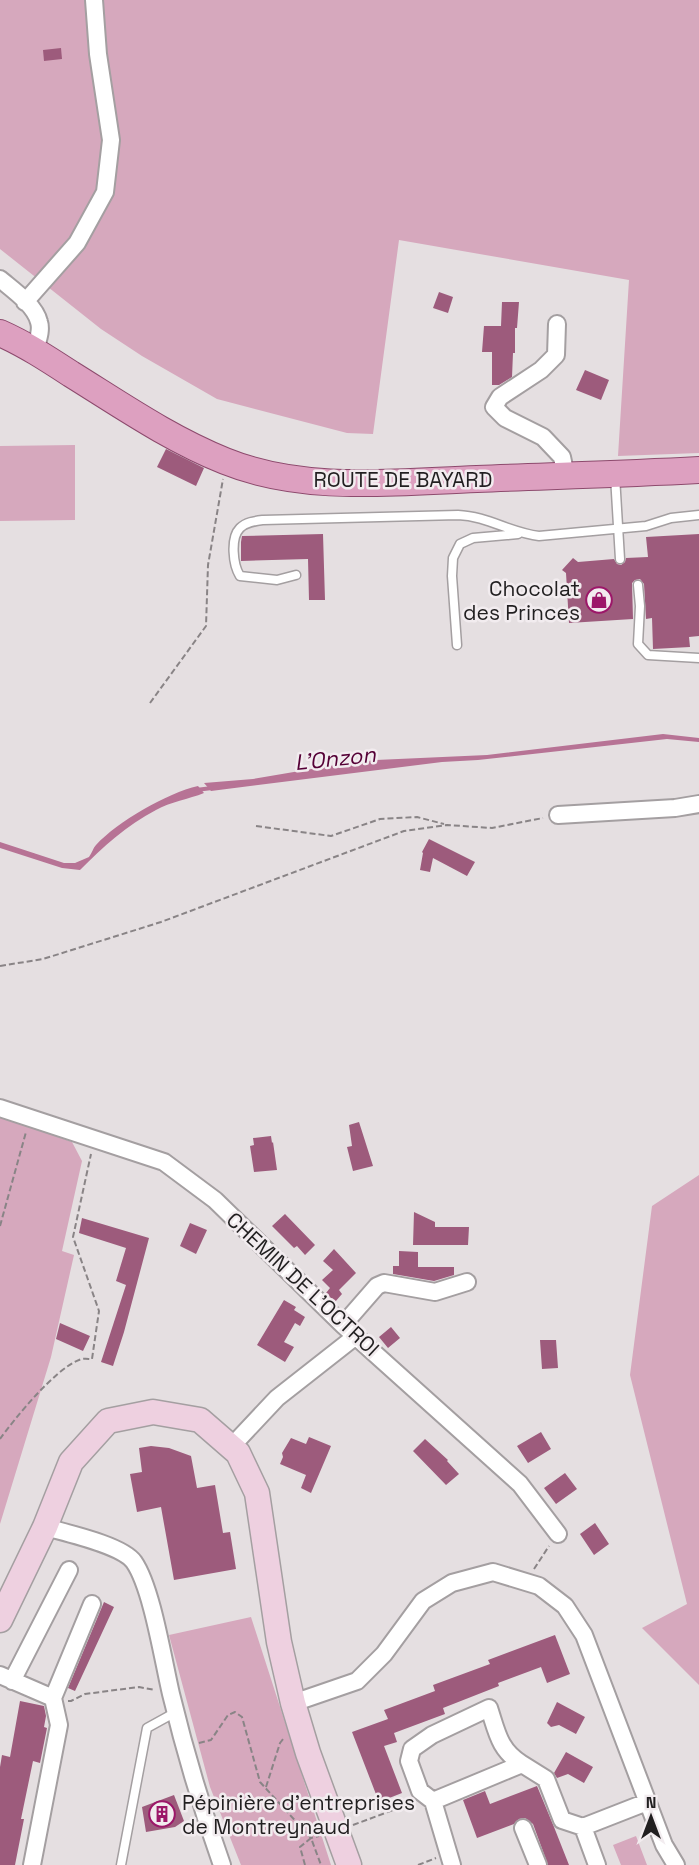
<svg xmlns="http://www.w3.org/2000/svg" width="699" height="1865" font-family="'Space Grotesk',sans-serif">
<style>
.green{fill:#d6a8bd}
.water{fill:#b77395}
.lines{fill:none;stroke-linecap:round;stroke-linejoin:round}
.stream{stroke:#b77395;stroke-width:4}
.building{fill:#9d5b7c}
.lane-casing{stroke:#a49fa1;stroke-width:11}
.street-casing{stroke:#a49fa1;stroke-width:20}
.secondary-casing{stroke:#a49fa1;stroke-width:27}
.primary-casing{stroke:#8d4a6d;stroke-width:28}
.path{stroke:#898486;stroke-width:2;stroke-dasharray:6 3;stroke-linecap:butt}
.lane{stroke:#fff;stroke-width:8}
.street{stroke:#fff;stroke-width:16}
.secondary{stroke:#eed0e0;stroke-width:24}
.primary{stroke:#dda0c0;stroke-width:26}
.labels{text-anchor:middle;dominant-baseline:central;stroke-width:5;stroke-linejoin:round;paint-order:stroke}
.street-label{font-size:21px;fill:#211f20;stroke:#f2ecef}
.poi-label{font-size:21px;fill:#211f20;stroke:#f2ecef;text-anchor:end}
.water-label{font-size:22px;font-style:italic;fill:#550036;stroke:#f2ecef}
</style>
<rect width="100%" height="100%" fill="#e5dfe1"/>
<!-- green -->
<path class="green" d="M0,0H699V453L618,456L629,280L399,240L373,434L347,433L217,399L142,356L101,329L0,249Z
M75,445V520L0,521V446Z
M0,1116L72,1142L82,1161L62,1251L74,1255L51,1357L0,1524Z
M699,1175V1685L642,1628L687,1604L630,1375L652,1206Z
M251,1617L331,1865H241L210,1787L169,1635Z
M636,1836L647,1865H621L613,1845Z"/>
<!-- water -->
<path class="water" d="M663,734L699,738V742L667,739L478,760L442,762L211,791L204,783L253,779L341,764L376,760L487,755Z
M198,786L204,793C189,799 170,802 156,810C127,825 103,847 80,870L62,868L0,848V842L64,863H75L89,857C92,853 93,848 96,845C117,822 167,793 198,786Z"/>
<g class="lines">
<!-- stream -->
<path class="stream" d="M196,790L212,788"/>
</g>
<!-- building -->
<path class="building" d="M61,48L62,59L44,61L43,50Z
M439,292L453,297L448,313L433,308Z
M502,302H519L517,328H515V353H513L512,377L499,385H492V352H482L484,326H501Z
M585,370L609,380L601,400L576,390Z
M166,449L204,468L196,486L157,467Z
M323,534L325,600H309L308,559L241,561V542L242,536Z
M699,534V636L689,637L690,647L653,649L652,618L646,619L644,584L640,579L635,580L632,583L633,619L569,623L566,573L562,570L573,558L578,562L614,559L617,564L621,565L625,562L626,558L648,557L646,537Z
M429,839L475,862L467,876L433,858L430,872L420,870L423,853L422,852Z
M359,1122L373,1166L353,1171L347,1147L352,1146L349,1125Z
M271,1136L272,1143L273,1142L277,1170L254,1172L250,1146L254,1145L253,1138Z
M414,1212L435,1222V1227H469L468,1245H413Z
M285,1214L315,1245L305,1255L297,1246L294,1248L272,1226Z
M82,1218L149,1238L124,1332L113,1366L101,1362L126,1285L116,1281L126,1248L79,1233Z
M190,1223L207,1230L196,1254L180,1246Z
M334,1249L356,1273L339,1290L342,1294L335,1302L326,1293L330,1288L322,1280L333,1270L323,1261Z
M399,1251L418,1252V1267H454V1275L434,1281L393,1274V1266H399Z
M284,1300L296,1307L294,1310L305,1317L300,1326L295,1323L284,1342L294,1347L285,1362L257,1345Z
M60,1323L90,1336L83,1351L56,1339Z
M391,1327L400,1338L388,1348L379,1337Z
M540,1340H556L558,1368L542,1369Z
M541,1432L551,1449L528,1463L517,1446Z
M309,1437L331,1446L311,1493L301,1488L306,1475L280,1464L283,1457L282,1453L291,1438L306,1444Z
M425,1439L448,1460L447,1461L459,1474L446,1485L413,1451Z
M151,1446L169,1448L191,1456L197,1488L215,1485L223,1533L230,1532L236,1569L174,1580L161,1507L137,1512L130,1474L142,1472L139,1448Z
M565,1473L577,1489L556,1504L544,1488Z
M595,1523L609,1544L594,1555L580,1534Z
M104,1602L114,1607L75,1691L68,1688Z
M555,1635L570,1674L547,1683L541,1667L498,1683L499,1686L443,1708L445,1714L394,1733L397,1742L384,1746L402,1793L379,1802L352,1732L388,1719L384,1710L435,1691L433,1685L490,1664L488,1660Z
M20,1701L44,1706L46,1716L44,1727L47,1728L40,1763L33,1761L21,1819H24L15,1865H0V1767L2,1755L10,1757Z
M557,1702L585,1717L576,1734L559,1725L551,1727L547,1723Z
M566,1752L593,1767L584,1783L568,1774L557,1778L554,1773Z
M537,1786L554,1827L569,1865H548L533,1824L525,1818L519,1819L514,1824L477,1838L463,1800L485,1791L490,1804Z
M174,1795L184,1821L175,1827L146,1832L142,1807Z"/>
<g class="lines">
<!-- lane casing -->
<g class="lane-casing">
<path id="lane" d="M615,476L620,559
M296,575L277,580L240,576C233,565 230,538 240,528C246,522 255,521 263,520L458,515C487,516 511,533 539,536L646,526L671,518L699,515
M638,585L640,606L638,644L648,655L699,658
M457,645L452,576L453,558L460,544L473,538L518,534
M121,1865L147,1728L176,1712"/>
</g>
<!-- street casing -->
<g class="street-casing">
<path id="street" d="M0,279C13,290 35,305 39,322C42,331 37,342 35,351
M25,302L77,243L105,192L111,140L98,54L94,0
M557,324L556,355L541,370L500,397L494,407L505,418L543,437L562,457L566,476
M558,815L675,808L699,804
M0,1108L164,1162L215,1200L343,1325L520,1484L558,1534
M343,1325L377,1286L384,1283L435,1292L467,1282
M231,1447L277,1398L356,1336
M45,1527C66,1533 122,1545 134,1562C152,1588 163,1660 171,1694C185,1752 202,1809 222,1865
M0,1675L53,1698L59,1725L32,1865
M12,1681L69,1570
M53,1698L92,1604
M293,1703L357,1681L384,1654L423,1601L452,1583L493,1572L539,1586L565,1606L584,1635L664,1845L676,1865
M433,1801L420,1791L409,1761L412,1749L432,1735L489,1708C497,1732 499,1750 522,1764
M433,1801L522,1764L546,1779L562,1820L583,1827
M433,1801L452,1865
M523,1828L538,1865
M597,1865L583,1827L647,1802"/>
</g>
<!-- secondary casing -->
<g class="secondary-casing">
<path id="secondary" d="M0,1620L45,1527L71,1462L108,1421L153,1412L200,1420L238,1453L257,1493L279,1642L293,1703L308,1753L349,1865"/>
</g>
<!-- primary casing -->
<g class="primary-casing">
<path id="primary" d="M0,333C25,344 48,359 71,374C121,405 170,439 225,461C304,493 394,482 477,479C551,476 625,474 699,470"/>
</g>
<!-- path -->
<path class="path" d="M150,703L206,626L208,565L223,479
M256,826L331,836L380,819L417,817L444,824
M0,966L43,959L161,922L404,831L447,825L492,828L543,818
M0,1226L26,1132
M0,1439C15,1418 55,1369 79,1360C83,1358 88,1359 92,1359L99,1311L73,1237L91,1154
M534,1569L549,1546
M68,1701H71L85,1694L139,1687L155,1690
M199,1743L211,1740L228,1715L235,1712L242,1717L260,1782L311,1838L319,1836
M266,1787L280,1743L284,1738
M353,1825L412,1803
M305,1865L300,1847L311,1838L321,1865
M418,1865L436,1858"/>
<!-- lane -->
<use href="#lane" class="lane"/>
<!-- street -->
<use href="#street" class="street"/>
<!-- secondary -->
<use href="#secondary" class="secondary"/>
<!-- primary -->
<use href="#primary" class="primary"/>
</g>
<!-- icons -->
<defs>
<g id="shop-ring" transform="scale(1.35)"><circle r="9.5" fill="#f2ecef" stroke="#9c1769" stroke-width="1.5"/><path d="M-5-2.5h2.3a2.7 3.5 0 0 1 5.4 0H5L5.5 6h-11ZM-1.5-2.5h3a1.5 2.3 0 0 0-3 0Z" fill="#9c1769"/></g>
<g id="building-ring" transform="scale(1.35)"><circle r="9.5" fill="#f2ecef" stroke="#9c1769" stroke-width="1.5"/><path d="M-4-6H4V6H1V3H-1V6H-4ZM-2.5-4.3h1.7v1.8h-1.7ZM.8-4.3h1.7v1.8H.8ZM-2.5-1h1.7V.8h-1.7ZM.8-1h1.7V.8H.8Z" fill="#9c1769"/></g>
</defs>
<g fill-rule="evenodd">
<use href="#shop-ring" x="599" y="600"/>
<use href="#building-ring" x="162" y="1814"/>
</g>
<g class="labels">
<!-- street labels -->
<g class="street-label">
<text x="403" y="479">ROUTE DE BAYARD</text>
<text transform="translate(303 1284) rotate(43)">CHEMIN DE L'OCTROI</text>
</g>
<!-- poi labels -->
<g class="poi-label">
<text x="580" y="588">Chocolat<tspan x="580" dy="24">des Princes</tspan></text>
<text x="182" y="1802" text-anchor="start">Pépinière d'entreprises<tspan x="182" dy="24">de Montreynaud</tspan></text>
</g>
<!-- water labels -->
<g class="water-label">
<text transform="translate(335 758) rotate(-6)">L'Onzon</text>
</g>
</g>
<!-- north arrow -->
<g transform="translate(651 1817)" stroke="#f2ecef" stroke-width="4.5" paint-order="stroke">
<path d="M0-4.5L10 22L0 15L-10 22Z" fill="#211f20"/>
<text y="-9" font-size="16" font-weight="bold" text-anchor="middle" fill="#211f20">N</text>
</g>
</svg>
